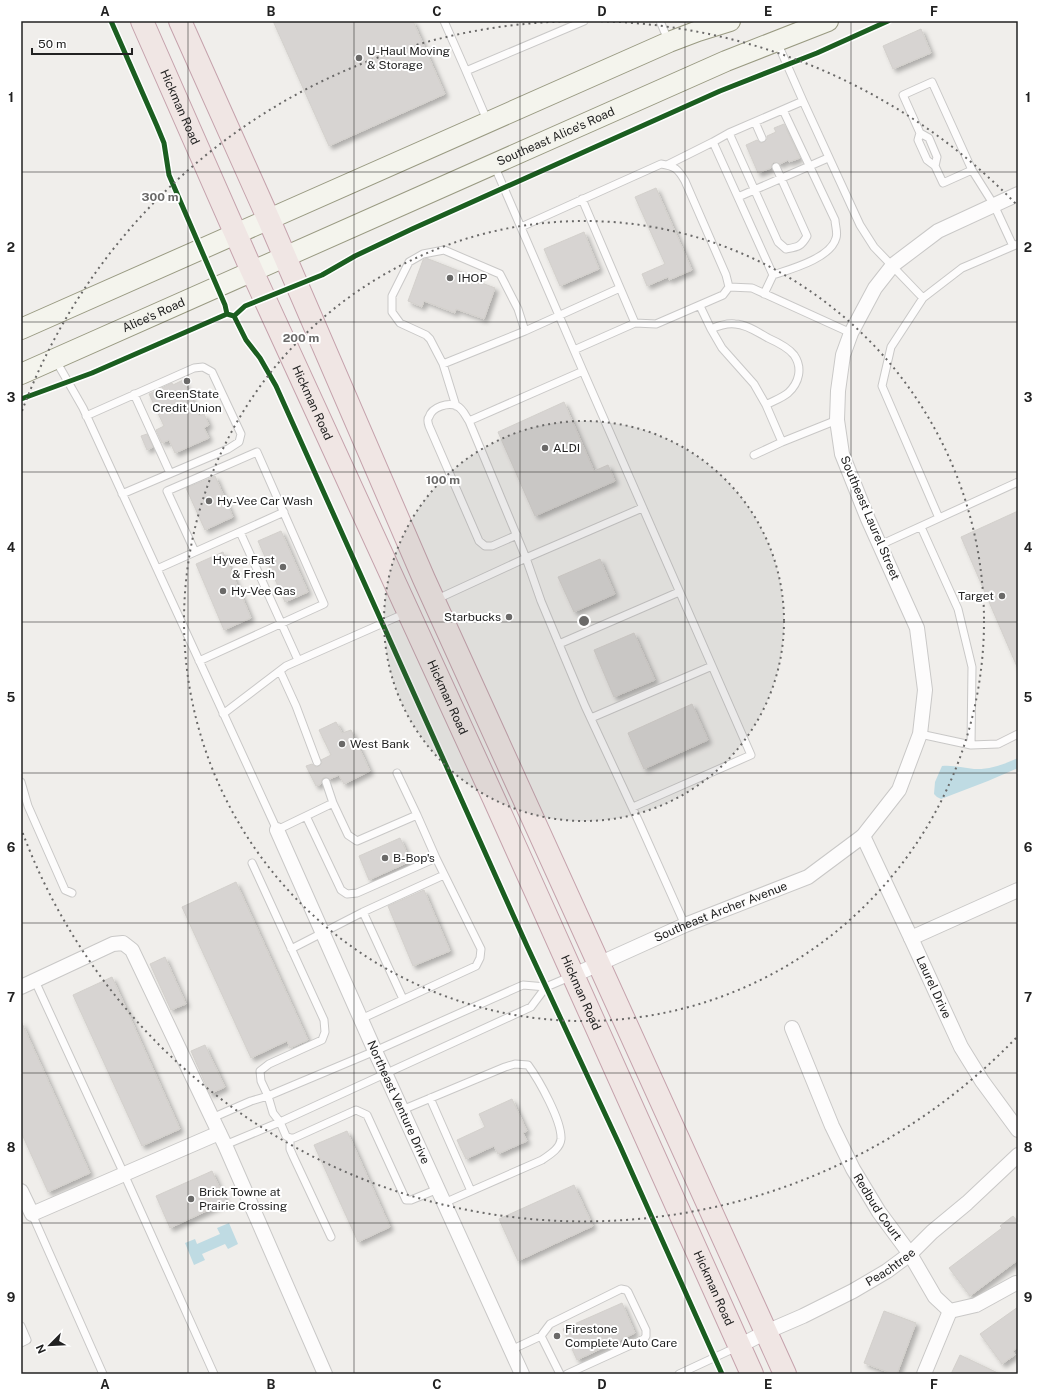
<svg xmlns="http://www.w3.org/2000/svg" width="1039" height="1395" font-family="'Public Sans',sans-serif">
<style>
.water{fill:#bfdbe3}
.building{fill:#d7d4d2;stroke:#d3d0cc;filter:url(#shadow)}
.lines{fill:none;stroke-linecap:round;stroke-linejoin:round}
.service-casing{stroke:#c9c8c7;stroke-width:9}
.minor-casing{stroke:#c9c8c7;stroke-width:16}
.secondary-casing{stroke:#999a82;stroke-width:22}
.trunk-casing{stroke:#c5a2ac;stroke-width:24}
.service{stroke:#fdfcfc;stroke-width:7}
.minor{stroke:#fdfcfc;stroke-width:14}
.secondary{stroke:#f4f4ed;stroke-width:20}
.trunk{stroke:#f0e6e4;stroke-width:22}
.cycleway-casing{stroke:#fff;stroke-width:8}
.cycleway{stroke:#1b5e20;stroke-width:5}
.grid{fill:none;stroke:#222;stroke-width:1;stroke-opacity:0.55}
.ring{fill:none;stroke:#6a6968;stroke-width:2;stroke-dasharray:2 4}
.poi-dot{fill:#6a6968;stroke:#fff;stroke-width:1.5}
.labels{text-anchor:middle;dominant-baseline:central;stroke-width:4;stroke-linejoin:round;paint-order:stroke}
.poi-label{font-size:12px;fill:#222;stroke:#fff;text-anchor:start}
.street-label{font-size:12px;fill:#222;stroke:#fff}
.centre{fill:#6a6968;stroke:#fff;stroke-width:2}
.ring-label{font-size:12px;text-anchor:middle;font-weight:bold;fill:#6a6968;stroke:#fff;stroke-width:4;stroke-linejoin:round;paint-order:stroke}
.neatline{fill:none;stroke:#222;stroke-width:1.5}
.grid-label{font-size:13px;text-anchor:middle;font-weight:bold;fill:#222}
</style>
<defs>
<filter id="shadow"><feDropShadow dx="3.5" dy="3.5" stdDeviation="2" flood-color="#0004"/></filter>
</defs>
<rect width="100%" height="100%" fill="#f0eeeb"/>
<!-- water -->
<path class="water" d="M1018,758V768L988,781L941,799L937,797L934,794L935,782L942,766C954,765 963,768 974,769C989,770 1005,764 1018,758Z
M229,1223L238,1244L228,1249L225,1244L202,1254L205,1260L194,1265L185,1243L195,1239L197,1244L220,1234L217,1228Z"/>
<!-- building -->
<path class="building" d="M273,21H413L445,94L329,146Z
M921,29L931,53L893,69L883,46Z
M784,124L800,158L789,162L788,160L780,164L774,162L772,164L771,168L758,173L746,145L757,140L761,143L764,142L767,139V136L776,132L774,128Z
M656,188L692,270L669,280L668,277L647,286L642,274L665,264L635,197Z
M584,232L599,269L560,286L544,249Z
M426,258L467,274L466,277L495,288L484,319L456,309L455,313L424,301L422,307L408,301L423,260Z
M183,380L199,416L204,414L209,425L204,428L209,438L175,453L169,440L162,443L156,430L164,426L149,394L172,383L173,385Z
M564,402L594,471L608,465L615,481L535,516L498,432Z
M147,434L153,447L147,450L141,436Z
M215,476L233,517L205,530L186,488Z
M1018,511V669L961,537Z
M281,531L308,592L285,602L258,541Z
M223,552L251,618L224,630L196,564Z
M600,559L615,594L574,612L558,577Z
M634,633L655,680L614,697L594,650Z
M692,704L708,740L644,769L628,733Z
M336,722L342,733L351,730L370,771L344,784L339,775L330,779L325,777L322,779L321,784L316,786L306,766L312,764L316,767L319,766L322,763L321,760L331,755L319,730Z
M400,838L411,861L369,880L359,856Z
M236,882L308,1040L290,1048L287,1041L251,1058L182,907Z
M424,890L450,951L413,966L388,906Z
M165,957L186,1004L171,1010L150,964Z
M112,977L180,1129L142,1146L73,995Z
M21,1021L90,1173L48,1192L21,1132Z
M205,1045L225,1087L210,1094L191,1051Z
M512,1099L527,1131L523,1133L527,1141L498,1154L494,1146L466,1159L457,1140L485,1127L479,1114Z
M347,1131L390,1227L358,1242L314,1145Z
M212,1171L226,1202L170,1228L156,1196Z
M574,1185L593,1226L518,1261L499,1219Z
M1013,1216L1018,1222V1260L970,1296L949,1268L1002,1228L1000,1226Z
M622,1303L635,1333L577,1360L563,1329Z
M1018,1307V1347L1013,1351L1015,1355L1002,1364L980,1334Z
M884,1311L916,1323L897,1374H893L864,1363Z
M960,1355L1000,1374H951Z"/>
<g class="lines">
<!-- service casing -->
<g class="service-casing">
<path id="service" d="M444,21L466,71
M660,21L668,40
M777,42L803,101L860,225L874,247L923,298
M487,120L466,71L584,21
M755,122L762,138
M729,133L778,242L786,249C797,247 801,247 807,236L776,167
M920,133L918,140L927,160L935,166
M713,142L729,133L803,101
M667,165L713,142L773,275L764,294
M972,170L943,183L935,166L937,157L929,138L920,133L903,95L932,82L972,170L994,205L1013,246
M738,197L828,158
M582,199L635,323
M521,227L661,164C675,166 678,169 685,181L726,275L729,287L723,295L656,324L635,323L574,350
M773,275C791,269 831,258 836,238C838,233 835,225 835,220L783,110
M729,287L752,288L851,333
M700,306L711,329L722,348L754,384L766,405L782,442
M711,329C718,326 726,323 735,324C746,324 759,333 768,338C777,342 788,347 794,355C803,368 799,383 788,393C782,398 773,401 766,405
M55,359L83,408L277,830L333,803L326,782
M443,364L525,331L620,288
M583,371L751,755L633,807
M134,394L170,473
M456,406L443,364L430,339L426,335L400,323L392,312V296L409,262L423,254L444,250L500,274L518,309L525,331
M86,416L194,368L203,367L212,372L241,434L239,442L228,449L122,494
M469,421C465,415 463,409 457,406C448,402 432,407 429,417C427,419 428,423 429,426L479,541L485,546H492L517,535
M754,455L782,442L837,420
M642,508L526,558L541,601L559,644L585,706L639,822L685,925
M939,518L882,386L891,347L923,298L962,268L1018,244
M240,532L298,660
M880,545L1018,482
M195,552L167,491L257,452L324,604L199,661
M157,569L284,512
M435,600L526,558L469,421L583,371L494,165
M559,644L679,592
M280,671L296,706L317,762
M223,714L286,666L406,613
M591,718L712,666
M920,734L971,745L972,667L958,609L921,527
M971,745L998,744L1018,734
M21,782L28,806L65,890L72,893
M333,803L348,835L357,841L417,815
M306,816L341,890L347,894L357,893L436,858
M252,863L324,1020L325,1032L322,1040L269,1064L260,1071L261,1081L268,1096L273,1113L280,1122L286,1136L290,1138H294L356,1110L367,1115L406,1200H411L438,1189
M363,912L403,999
M291,949L363,912L444,875
M35,981L124,1174L214,1374
M361,1019L476,966L480,958L481,949L436,858L417,815L397,773
M430,1098L471,1191
M402,1110L505,1067L515,1064L528,1065C539,1080 562,1121 561,1139C560,1149 549,1155 542,1160L444,1203
M212,1118L251,1101L268,1096L375,1051L523,985L546,987L572,976
M290,1138V1149L293,1156L331,1237
M225,1145L280,1122L531,1007L546,987
M32,1214L103,1374
M21,1326L27,1340L21,1343
M541,1336L550,1324L621,1289L626,1290L628,1292L646,1330V1336L644,1339L567,1374
M511,1350L541,1336L560,1374
M679,1374L737,1347"/>
</g>
<!-- minor casing -->
<g class="minor-casing">
<g id="minor">
<path id="s1" d="M277,830L375,1051L522,1374"/>
<path id="s2" d="M863,836L911,938L961,1047L982,1081L1018,1130"/>
<path d="M911,938L1018,890"/>
<path id="s3" d="M572,976L685,925L808,877L863,836L899,790L920,734L925,690L917,628L868,519L842,454L837,420L838,391L843,355L851,333L875,288L893,265L938,231L1018,194"/>
<path d="M21,987L113,944L123,943L132,950L225,1145L325,1374"/>
<path id="s4" d="M792,1028L832,1126L853,1169L879,1212L910,1254L935,1297L950,1311L976,1305L1016,1283"/>
<path d="M21,1191L32,1214L219,1133"/>
<path id="s5" d="M739,1346L766,1332L803,1316L853,1291L887,1271L910,1254L932,1232L967,1203L1018,1155"/>
<path d="M924,1374L950,1311"/>
</g>
</g>
<!-- secondary casing -->
<g class="secondary-casing">
<g id="secondary">
<path d="M21,329L669,42L698,31L730,21"/>
<path id="s6" d="M21,374L726,61L828,21"/>
</g>
</g>
<!-- trunk casing -->
<g class="trunk-casing">
<g id="trunk">
<path id="s7" d="M142,21L252,271L494,799L752,1374"/>
<path d="M180,21L269,220L424,579L785,1374"/>
</g>
</g>
<!-- service -->
<use href="#service" class="service"/>
<!-- minor -->
<use href="#minor" class="minor"/>
<!-- secondary -->
<use href="#secondary" class="secondary"/>
<!-- trunk -->
<use href="#trunk" class="trunk"/>
<!-- cycleway casing -->
<g class="cycleway-casing">
<path id="cycleway" d="M111,21L157,126L164,143L169,175L225,305L227,314
M234,316L245,306L322,275L355,256L412,229L720,91L817,53L888,21
M21,399L92,373L227,314L234,316L246,340L260,358L276,386L527,946L620,1146L722,1374"/>
</g>
<!-- cycleway -->
<use href="#cycleway" class="cycleway"/>
</g>
<!-- grid -->
<path class="grid" d="M188,21V1374M354,21V1374M520,21V1374M685,21V1374M851,21V1374M21,172H1018M21,322H1018M21,472H1018M21,622H1018M21,773H1018M21,923H1018M21,1073H1018M21,1223H1018"/>
<!-- distance rings -->
<circle cx="584" cy="621" r="200" fill="#6a6968" fill-opacity=".12"/>
<g class="ring">
<circle cx="584" cy="621" r="200"/>
<circle cx="584" cy="621" r="400"/>
<path d="M1016 1038A600 600 0 0 1 22 831M22 411A600 600 0 0 1 579 21M589 21A600 600 0 0 1 1016 204"/>
</g>
<!-- markers -->
<g class="poi-dot">
<circle cx="359" cy="58" r="4"/>
<circle cx="450" cy="278" r="4"/>
<circle cx="187" cy="381" r="4"/>
<circle cx="545" cy="448" r="4"/>
<circle cx="209" cy="501" r="4"/>
<circle cx="283" cy="567" r="4"/>
<circle cx="223" cy="591" r="4"/>
<circle cx="1002" cy="596" r="4"/>
<circle cx="509" cy="617" r="4"/>
<circle cx="342" cy="744" r="4"/>
<circle cx="385" cy="858" r="4"/>
<circle cx="191" cy="1199" r="4"/>
<circle cx="557" cy="1336" r="4"/>
</g>
<g class="labels">
<!-- poi labels -->
<g class="poi-label">
<text x="367" y="51">U-Haul Moving<tspan x="367" dy="14">&amp; Storage</tspan></text>
<text x="458" y="278">IHOP</text>
<text x="187" y="394" text-anchor="middle">GreenState<tspan x="187" dy="14">Credit Union</tspan></text>
<text x="553" y="448">ALDI</text>
<text x="217" y="501">Hy-Vee Car Wash</text>
<text x="275" y="560" text-anchor="end">Hyvee Fast<tspan x="275" dy="14">&amp; Fresh</tspan></text>
<text x="231" y="591">Hy-Vee Gas</text>
<text x="994" y="596" text-anchor="end">Target</text>
<text x="501" y="617" text-anchor="end">Starbucks</text>
<text x="350" y="744">West Bank</text>
<text x="393" y="858">B-Bop's</text>
<text x="199" y="1192">Brick Towne at<tspan x="199" dy="14">Prairie Crossing</tspan></text>
<text x="565" y="1329">Firestone<tspan x="565" dy="14">Complete Auto Care</tspan></text>
</g>
<!-- street labels -->
<g class="street-label">
<text stroke="none"><textPath href="#s7" startOffset="94">Hickman Road</textPath></text>
<text stroke="none"><textPath href="#s6" startOffset="585">Southeast Alice's Road</textPath></text>
<text stroke="none"><textPath href="#s6" startOffset="145">Alice's Road</textPath></text>
<text stroke="none"><textPath href="#s7" startOffset="418">Hickman Road</textPath></text>
<text transform="translate(870 518) rotate(67)">Southeast Laurel Street</text>
<text stroke="none"><textPath href="#s7" startOffset="742">Hickman Road</textPath></text>
<text stroke="none"><textPath href="#s3" startOffset="162">Southeast Archer Avenue</textPath></text>
<text stroke="none"><textPath href="#s2" startOffset="167">Laurel Drive</textPath></text>
<text stroke="none"><textPath href="#s7" startOffset="1066">Hickman Road</textPath></text>
<text stroke="none"><textPath href="#s1" startOffset="298">Northeast Venture Drive</textPath></text>
<text stroke="none"><textPath href="#s4" startOffset="199">Redbud Court</textPath></text>
<text stroke="none"><textPath href="#s5" startOffset="171">Peachtree</textPath></text>
<text stroke="none"><textPath href="#s7" startOffset="1390">Hickman Road</textPath></text>
</g>
</g>
<circle cx="584" cy="621" r="6" class="centre"/>
<g class="ring-label">
<text x="160" y="201">300 m</text>
<text x="301" y="342">200 m</text>
<text x="443" y="484">100 m</text>
</g>
<!-- border -->
<rect width="1039" height="1395" fill="none" stroke="#ffffff" stroke-width="44"/>
<!-- north arrow -->
<g transform="translate(50 1345) rotate(246)" stroke="#ffffff" stroke-width="3" paint-order="stroke">
<path d="M0-3L7 15L0 10L-7 15Z" fill="#222222"/>
<text y="-6" font-size="11" font-weight="bold" text-anchor="middle" fill="#222222">N</text>
</g>
<!-- scale -->
<path d="M32 48v6h100v-6" fill="none" stroke="#222222" stroke-width="2"/>
<text x="38" y="48" font-size="12" fill="#222222" stroke="#ffffff" stroke-width="3" paint-order="stroke">50 m</text>
<rect x="22" y="22" width="995" height="1351" class="neatline"/>
<g class="grid-label">
<text x="105" y="16">A</text>
<text x="271" y="16">B</text>
<text x="437" y="16">C</text>
<text x="602" y="16">D</text>
<text x="768" y="16">E</text>
<text x="934" y="16">F</text>
<text x="11" y="102">1</text>
<text x="1028" y="102">1</text>
<text x="11" y="252">2</text>
<text x="1028" y="252">2</text>
<text x="11" y="402">3</text>
<text x="1028" y="402">3</text>
<text x="11" y="552">4</text>
<text x="1028" y="552">4</text>
<text x="11" y="702">5</text>
<text x="1028" y="702">5</text>
<text x="11" y="852">6</text>
<text x="1028" y="852">6</text>
<text x="11" y="1002">7</text>
<text x="1028" y="1002">7</text>
<text x="11" y="1152">8</text>
<text x="1028" y="1152">8</text>
<text x="11" y="1302">9</text>
<text x="1028" y="1302">9</text>
<text x="105" y="1389">A</text>
<text x="271" y="1389">B</text>
<text x="437" y="1389">C</text>
<text x="602" y="1389">D</text>
<text x="768" y="1389">E</text>
<text x="934" y="1389">F</text>
</g>
</svg>
